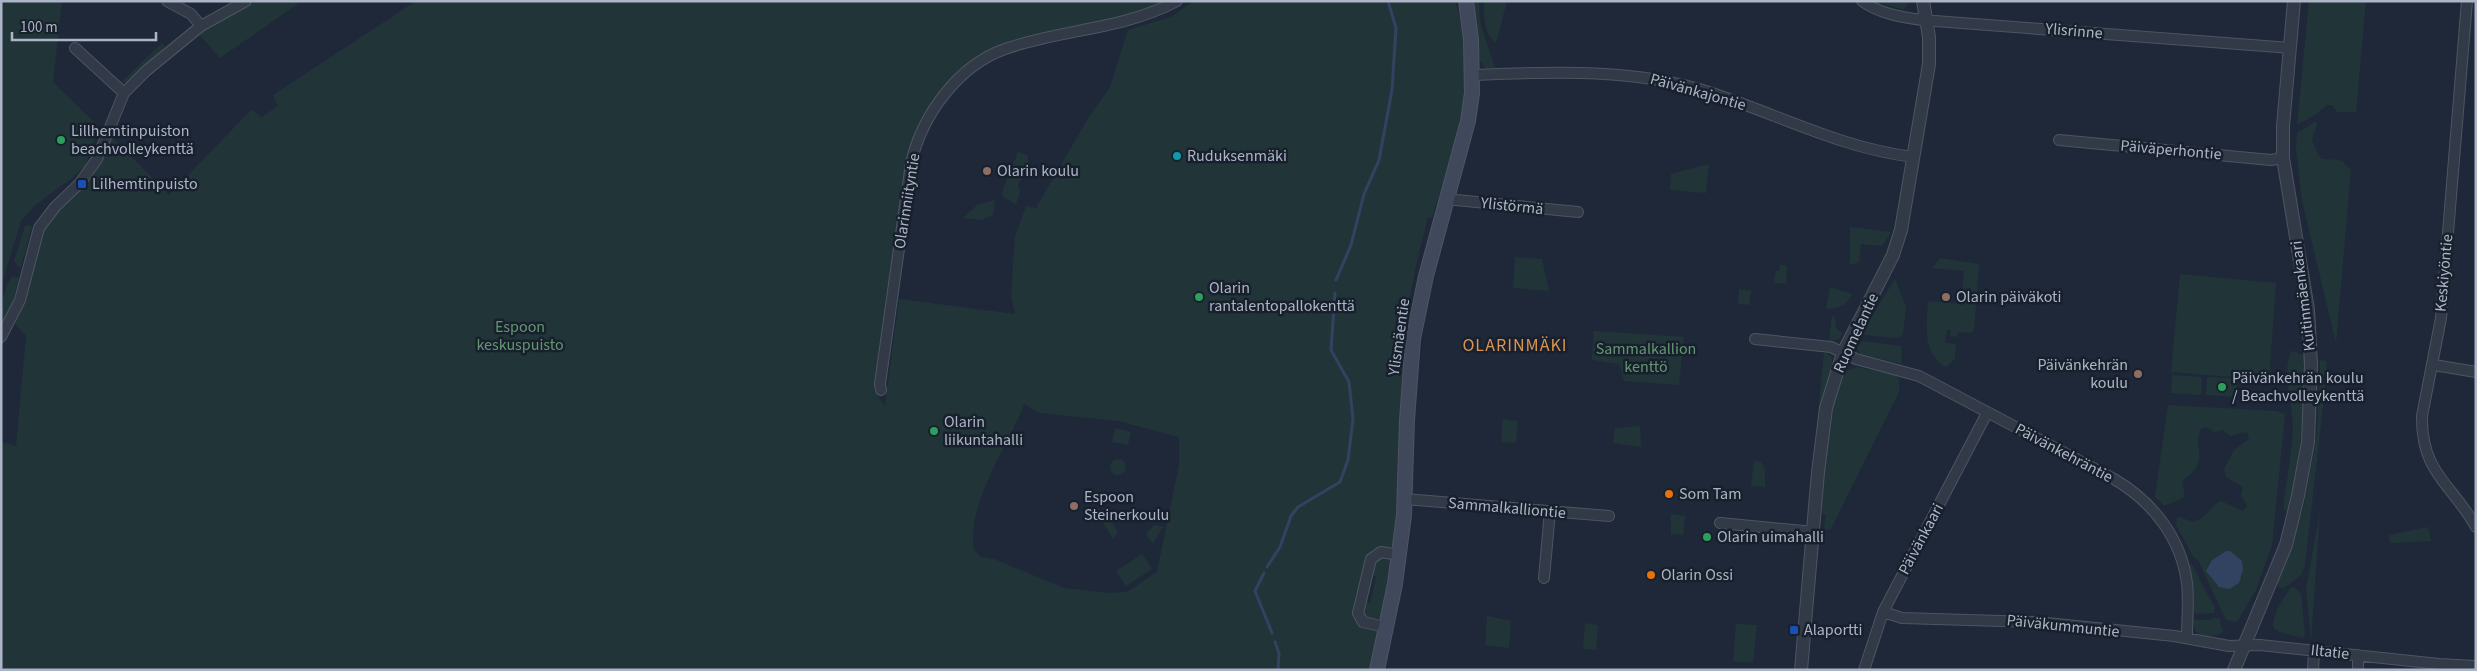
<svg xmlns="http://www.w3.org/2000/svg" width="2477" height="671" font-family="'Source Sans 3',sans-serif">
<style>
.green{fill:#213539;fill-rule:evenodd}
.water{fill:#314360}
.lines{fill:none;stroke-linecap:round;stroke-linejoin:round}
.stream{stroke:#314360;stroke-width:3}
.minor-casing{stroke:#4d5563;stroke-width:12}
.tertiary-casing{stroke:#4d5563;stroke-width:14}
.secondary-casing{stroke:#4d5563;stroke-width:16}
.minor{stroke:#323a48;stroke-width:10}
.tertiary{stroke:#323a48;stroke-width:12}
.secondary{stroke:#40495c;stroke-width:14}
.leisure-dot{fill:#2e9e5b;stroke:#18202d;stroke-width:2}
.culture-dot{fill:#0f9aa8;stroke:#18202d;stroke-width:2}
.education-dot{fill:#8d6e63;stroke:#18202d;stroke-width:2}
.transit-dot{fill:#1a4fb4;stroke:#18202d;stroke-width:2}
.food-dot{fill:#e8710a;stroke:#18202d;stroke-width:2}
.labels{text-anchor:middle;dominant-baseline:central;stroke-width:5;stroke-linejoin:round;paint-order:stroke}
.street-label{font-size:16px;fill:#acb5c5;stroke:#18202d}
.poi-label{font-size:16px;fill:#acb5c5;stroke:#18202d;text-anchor:start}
.park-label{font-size:16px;fill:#639771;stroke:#18202d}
.neighbourhood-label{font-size:18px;letter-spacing:1px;fill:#d99454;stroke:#18202d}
</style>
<rect width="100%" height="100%" fill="#1f2838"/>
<!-- green -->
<path class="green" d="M1,1H62L53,82L99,127L85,166L72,178L34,206L21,221L1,286Z
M257,1H302L220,58L198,33Z
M416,1H1166C1154,6 1142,13 1130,16C1094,25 1056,30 1019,39C962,54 927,101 907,154L874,391L885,406L899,299L1015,314L1011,296L1015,236L1026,206L1036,208L1087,120L1110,87L1128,30L1171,17L1194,1H1455C1480,78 1455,144 1432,218L1428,217L1417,261L1401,340L1405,343L1396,538L1394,546L1367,559L1354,617C1360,626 1372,624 1378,632L1371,670H1V442L16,446L26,336L15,324L25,296L42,227L99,166L110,135L169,195L251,110L262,117L278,106L273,95ZM1024,404L1039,413L1118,421L1179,437V465L1157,572L1127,592L1109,593L1064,588L994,559L981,557L974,550C967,500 1007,450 1024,404Z
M1472,1H1479L1480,22L1495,68H1486L1479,60Z
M1484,1H1507L1496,43C1484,36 1484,14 1484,1Z
M1873,1H1910L1904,10Z
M2309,1H2366L2356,112H2337L2332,105H2327L2316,114L2297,125Z
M162,43L165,47L126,82H121Z
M2315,122L2317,123L2312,140C2324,169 2318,155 2342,161L2351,170L2336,343L2302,201L2296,150L2297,133Z
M1018,152L1027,155C1032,168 1024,175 1018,185L1020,192L1016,204L1003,197L1002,192Z
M1709,164L1706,193L1670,190L1671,174Z
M995,200L993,215L981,220L963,218L977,205Z
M29,225L32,227L21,267H18L14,261L25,226Z
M1850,227L1891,232L1882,246L1861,244L1859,262L1850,265Z
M1515,257L1542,259L1549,291L1513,288Z
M1940,258L1979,264L1974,330L1972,333L1958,332L1957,337L1950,336L1951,330H1947L1945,343L1956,344L1955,359L1946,367C1923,354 1926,326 1928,304L1929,301L1961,304L1964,271L1932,268Z
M1780,265H1787L1786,284L1774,283L1776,271H1779Z
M2180,274L2276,283L2269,380L2171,372Z
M13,276L19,278L13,301L4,320L1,319C1,307 4,284 13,276Z
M1895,279L1906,306L1903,335L1897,338L1864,335L1867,324Z
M1830,287L1852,294C1846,306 1840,308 1826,309Z
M1739,289L1751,291L1749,305L1738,304Z
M1832,316L1835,317L1836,328L1842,333L1839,339L1829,341Z
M1594,331L1684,337L1679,385L1624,381L1619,364L1592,360Z
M1862,341L1901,346L1902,364L1860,354L1857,347Z
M2294,351L2304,356C2305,409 2300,461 2288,513L2283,508C2286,482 2292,455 2293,428C2293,403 2281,375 2291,352Z
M1824,352L1831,356L1833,366L1818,415Z
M2320,360L2326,361L2327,371L2305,565L2302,574L2283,589L2279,587L2278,583L2304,505L2317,434Z
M1857,367L1896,375L1899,379V392L1831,529L1826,530L1824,527L1826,515L1822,513C1823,486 1828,389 1846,372C1848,370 1854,368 1857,367Z
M2172,375L2202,377L2201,395L2171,393Z
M2207,377L2238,379L2236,397L2206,395Z
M2168,405L2276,411L2285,414L2272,545L2256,590L2237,622L2226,620L2198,560L2194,558L2176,525L2177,517C2183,517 2187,521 2192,521C2206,521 2210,505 2221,501L2243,511L2247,506L2241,495L2243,487L2226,477L2224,469L2234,450L2249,439L2247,432L2230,436L2223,430L2214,432L2206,427L2201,428C2191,451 2213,459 2182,481L2185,497L2164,506L2155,496ZM2226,551H2230L2242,561V578L2212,560Z
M1503,419L1518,421L1516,443L1501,442Z
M1640,426L1641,447L1613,443L1615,428Z
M1115,428L1131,432L1128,445L1112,442Z
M1110 467a8 8 0 1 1 16 0a8 8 0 1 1-16 0Z
M1760,461L1765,469V487L1751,486L1754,462Z
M1103,512L1107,513L1118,532L1113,539L1098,515Z
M2320,512L2311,641L2306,588Z
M1671,514L1685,516L1683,535L1671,534Z
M1155,525L1163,527L1153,543L1147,537V532Z
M2428,527L2431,541L2390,543L2389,535Z
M1142,554L1152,569L1126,586L1116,571Z
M1377,555L1391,559L1392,566L1381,617L1374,620L1365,617L1362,613L1363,598L1370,604L1376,577L1369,570Z
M2191,563L2215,608L2214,613L2196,614L2194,612L2193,583L2188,567Z
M2294,587L2301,594L2305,634L2303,638L2279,632L2273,627C2273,613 2283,600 2290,588Z
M1487,616L1511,621L1509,648L1485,645Z
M2214,618H2219L2223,632C2215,638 2203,637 2195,631L2193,620H2209Z
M1585,623L1598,625L1596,650L1583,649Z
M1736,624L1757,625L1753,663L1733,661Z"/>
<!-- water -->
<path class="water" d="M2226,551H2230L2242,561L2243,570L2239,583L2229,589L2219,587L2206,571L2212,560Z"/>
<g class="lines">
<!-- stream -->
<path class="stream" d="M1336,280L1351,245L1364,194L1379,160L1392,90L1396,28L1388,1
M1267,567L1280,547L1291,516L1298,507L1340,482L1348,460L1353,419L1349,382L1331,350L1335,293
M1264,573L1255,591L1272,633
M1275,642L1279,653L1278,670"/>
<!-- minor casing -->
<g class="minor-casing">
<path id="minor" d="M167,1L191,14L201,26
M1862,1C1880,14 1901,17 1922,20L2290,48
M2467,1L2441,318L2422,416C2421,473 2452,484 2476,527
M75,48L124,93
M1473,75C1552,72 1633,68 1709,92C1777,114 1843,149 1914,157
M2059,140L2271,160L2283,158
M1446,199L1578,212
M1,337L20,300L39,228L55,207L80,183L97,159L124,93L146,71L201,26L246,1
M1755,339L1831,347L1856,359L1919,376L2114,479C2153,502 2181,538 2187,583C2189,601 2187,620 2187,638
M2434,365L2476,372
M881,390L880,384L911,163C922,116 957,66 1005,49C1062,29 1122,30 1177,1
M1405,499L1609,516
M1720,523L1814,532
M1544,578L1550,511
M1883,612L1902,618L2037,622L2174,636L2229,646L2260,645L2439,664L2476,666
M1385,627L1363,622L1358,613L1371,559L1381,552L1399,555
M1864,670L1883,612L1987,413
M2313,670L2314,651
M2358,670V655"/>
</g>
<!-- tertiary casing -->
<g class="tertiary-casing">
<path id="tertiary" d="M1801,670L1818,472L1826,408L1843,353L1893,255L1901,230L1929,64V37L1923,1
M2234,670L2286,545L2298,496L2308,442L2311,365L2308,310L2283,158V126L2294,1"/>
</g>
<!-- secondary casing -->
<g class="secondary-casing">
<path id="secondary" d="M1377,670L1395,584L1404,515L1407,420L1413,339L1426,276L1468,121L1472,93L1471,40L1466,1"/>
</g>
<!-- minor -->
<use href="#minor" class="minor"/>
<!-- tertiary -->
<use href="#tertiary" class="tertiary"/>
<!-- secondary -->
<use href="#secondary" class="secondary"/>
</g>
<!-- markers -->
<g class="leisure-dot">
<circle cx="61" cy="140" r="5"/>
<circle cx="1199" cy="297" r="5"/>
<circle cx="2222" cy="387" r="5"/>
<circle cx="934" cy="431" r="5"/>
<circle cx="1707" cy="537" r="5"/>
</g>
<circle class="culture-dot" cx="1177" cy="156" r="5"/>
<g class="education-dot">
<circle cx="987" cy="171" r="5"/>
<circle cx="1946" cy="297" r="5"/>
<circle cx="2138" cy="374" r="5"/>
<circle cx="1074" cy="506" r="5"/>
</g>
<g class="transit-dot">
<rect x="77" y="179" width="10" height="10" rx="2.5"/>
<rect x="1789" y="625" width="10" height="10" rx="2.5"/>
</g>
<g class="food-dot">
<circle cx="1669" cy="494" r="5"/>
<circle cx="1651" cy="575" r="5"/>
</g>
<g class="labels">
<!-- street labels -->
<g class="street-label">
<text transform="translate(2074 31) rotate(5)">Ylisrinne</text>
<text transform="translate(1698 92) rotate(16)">Päivänkajontie</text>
<text transform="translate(2171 150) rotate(5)">Päiväperhontie</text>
<text transform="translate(907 201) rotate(-81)">Olarinniityntie</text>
<text transform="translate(1512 206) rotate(6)">Ylistörmä</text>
<text transform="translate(2444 273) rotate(-85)">Keskiyöntie</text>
<text transform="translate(2303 296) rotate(-97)">Kuitinmäenkaari</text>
<text transform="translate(1856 333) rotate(-65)">Ruomelantie</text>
<text transform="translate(1399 337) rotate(-82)">Ylismäentie</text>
<text transform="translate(2064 453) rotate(28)">Päivänkehräntie</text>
<text transform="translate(1507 508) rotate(5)">Sammalkalliontie</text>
<text transform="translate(1921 539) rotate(-62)">Päivänkaari</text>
<text transform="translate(2063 626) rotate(6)">Päiväkummuntie</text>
<text transform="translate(2330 652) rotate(6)">Iltatie</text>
</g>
<!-- poi labels -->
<g class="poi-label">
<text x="71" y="131">Lillhemtinpuiston<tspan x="71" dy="18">beachvolleykenttä</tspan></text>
<text x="1187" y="156">Ruduksenmäki</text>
<text x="997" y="171">Olarin koulu</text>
<text x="92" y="184">Lilhemtinpuisto</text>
<text x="1209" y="288">Olarin<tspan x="1209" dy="18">rantalentopallokenttä</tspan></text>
<text x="1956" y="297">Olarin päiväkoti</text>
<text x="2128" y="365" text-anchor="end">Päivänkehrän<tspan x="2128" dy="18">koulu</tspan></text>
<text x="2232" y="378">Päivänkehrän koulu<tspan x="2232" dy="18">/ Beachvolleykenttä</tspan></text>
<text x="944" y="422">Olarin<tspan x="944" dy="18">liikuntahalli</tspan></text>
<text x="1679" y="494">Som Tam</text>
<text x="1084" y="497">Espoon<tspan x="1084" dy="18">Steinerkoulu</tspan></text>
<text x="1717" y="537">Olarin uimahalli</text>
<text x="1661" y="575">Olarin Ossi</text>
<text x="1804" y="630">Alaportti</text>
</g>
<!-- park labels -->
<g class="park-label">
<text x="520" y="327">Espoon<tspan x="520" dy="18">keskuspuisto</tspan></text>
<text x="1646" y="349">Sammalkallion<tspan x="1646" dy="18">kenttö</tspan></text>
</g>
<!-- neighbourhood labels -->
<g class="neighbourhood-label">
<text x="1515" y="345">OLARINMÄKI</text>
</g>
</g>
<!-- border -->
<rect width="2477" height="671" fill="none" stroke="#acb5c5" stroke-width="5"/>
<!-- scale -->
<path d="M12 32v8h144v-8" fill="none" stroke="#acb5c5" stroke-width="2.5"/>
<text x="20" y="32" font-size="15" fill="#acb5c5" stroke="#18202d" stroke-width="4" paint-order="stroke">100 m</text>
</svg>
